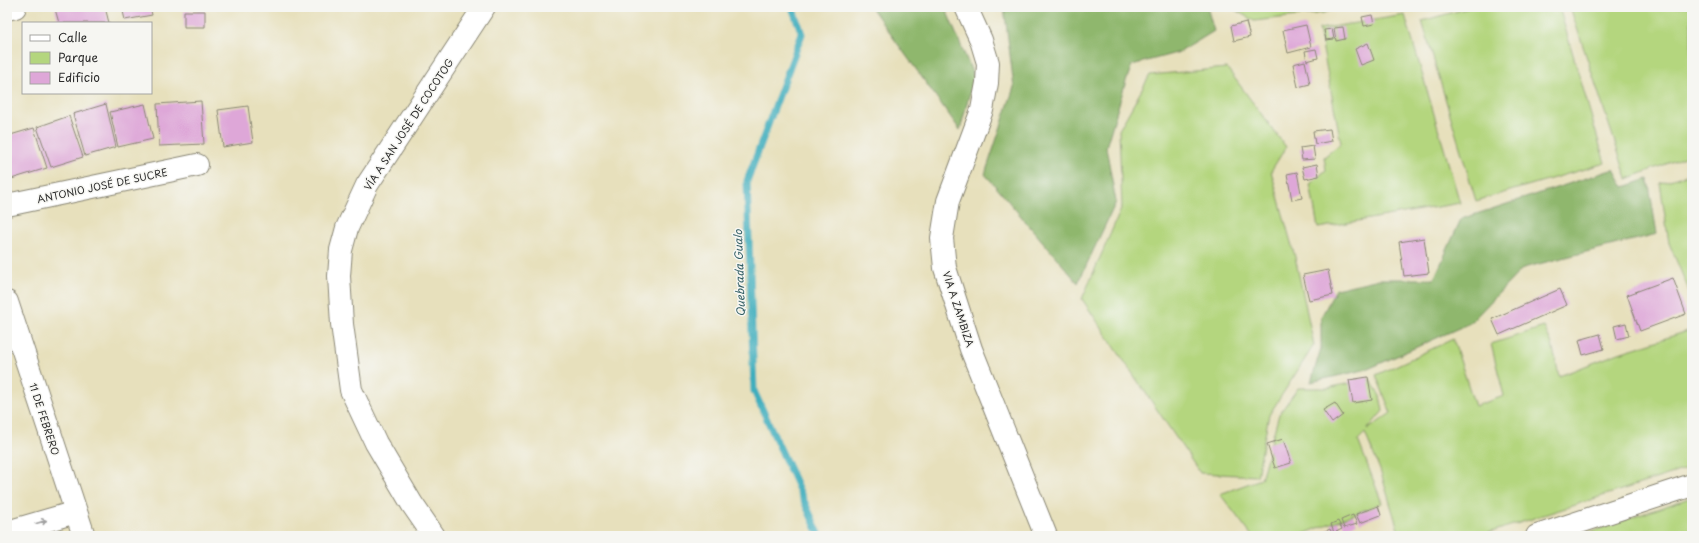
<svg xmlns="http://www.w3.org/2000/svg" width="1699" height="543" font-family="'Playpen Sans',sans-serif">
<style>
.green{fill:#b4d67e;stroke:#708054}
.forest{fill:#8fb76d;stroke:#5d714c}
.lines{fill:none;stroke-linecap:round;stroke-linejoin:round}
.stream{stroke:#40aebd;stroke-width:7}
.building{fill:#dea7d8}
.street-casing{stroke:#898674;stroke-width:24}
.secondary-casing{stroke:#898674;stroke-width:24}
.street{stroke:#fff;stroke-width:22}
.secondary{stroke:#fff;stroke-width:22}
.oneway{stroke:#a0a0a0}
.labels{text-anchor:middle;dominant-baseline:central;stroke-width:3;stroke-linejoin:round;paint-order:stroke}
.street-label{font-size:10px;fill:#2b2b2b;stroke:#f6f6f2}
.water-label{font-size:11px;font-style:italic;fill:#335f65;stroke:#f6f6f2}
</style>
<rect width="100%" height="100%" fill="#f6f6f2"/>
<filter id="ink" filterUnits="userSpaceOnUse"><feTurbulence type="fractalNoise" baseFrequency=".025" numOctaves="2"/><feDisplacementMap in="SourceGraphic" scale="8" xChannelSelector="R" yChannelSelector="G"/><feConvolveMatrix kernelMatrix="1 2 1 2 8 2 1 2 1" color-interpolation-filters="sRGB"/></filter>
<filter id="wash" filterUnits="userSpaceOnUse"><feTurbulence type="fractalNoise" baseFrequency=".012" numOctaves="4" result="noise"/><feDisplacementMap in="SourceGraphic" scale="16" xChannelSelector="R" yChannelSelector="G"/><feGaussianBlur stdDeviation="0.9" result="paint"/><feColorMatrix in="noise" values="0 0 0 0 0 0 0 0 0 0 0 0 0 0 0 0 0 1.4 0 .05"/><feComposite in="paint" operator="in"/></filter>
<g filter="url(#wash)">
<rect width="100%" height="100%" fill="#e7e0bc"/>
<!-- green -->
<path class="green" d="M1230,7H1345L1323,13L1254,21Z
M1472,7H1559L1605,163L1476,201L1422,21Z
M1570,7H1691L1692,154L1627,179Z
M1405,15L1460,203L1318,228L1310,184L1326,170L1324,157L1341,143L1319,29Z
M1227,68L1286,147L1271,171L1295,257L1314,345L1269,415L1257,476L1200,473L1082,299L1122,207L1119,130L1150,75Z
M1692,173V298L1669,243L1660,183Z
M1544,327L1552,344L1559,376L1619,353L1691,330L1692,467L1479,536H1400L1380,470L1365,433L1358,440L1382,503L1298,536H1252L1220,494L1261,479L1279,414L1298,388H1327L1370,379L1380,396L1383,411L1367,430L1391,413L1376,375L1453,339L1475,406L1504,396L1491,344Z
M1692,497V536H1578Z"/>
<!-- forest -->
<path class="forest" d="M871,7H945L974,77L960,130Z
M1004,7H1207L1214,31L1180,52L1132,65L1126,81L1106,147L1116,202L1078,283L985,174L1014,87Z
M1614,169L1624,187L1648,179L1657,234L1523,268L1470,323L1368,369L1311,382L1321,348V317L1336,289L1379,279H1434L1461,219Z"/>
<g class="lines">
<!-- stream -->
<path class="stream" d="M792,7L802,34L747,181L754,391L820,536"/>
</g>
<g id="blocks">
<!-- building -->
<path class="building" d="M64,7H105L109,23H59L55,9Z
M122,7H150L152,15L125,20Z
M1391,7H1406L1392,12Z
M184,11H205V27H184Z
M1372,15L1374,24L1364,26L1362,17Z
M1246,22L1250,37L1234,41L1231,26Z
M1306,25L1311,47L1288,53L1283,30Z
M1343,27L1345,39L1336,41L1334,28Z
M1332,29L1334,39L1326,40L1324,30Z
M1368,43L1374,60L1361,65L1355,49Z
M1316,49L1318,58L1307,61L1305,51Z
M1305,61L1310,84L1298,87L1293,64Z
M201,101L204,144L159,146L157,104Z
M106,104L116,147L85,156L73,114Z
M145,104L153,139L118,147L110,112Z
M248,106L253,142L223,147L218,110Z
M69,116L83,157L51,167L37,127Z
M34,128L47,168L8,180L7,136Z
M1330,129L1332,141L1315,144L1313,131Z
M1313,146L1315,159L1302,160L1300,148Z
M1317,164L1319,176L1305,179L1302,167Z
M1297,172L1302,198L1292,200L1287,174Z
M1424,238L1429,273L1404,276L1399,242Z
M1328,270L1333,295L1309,300L1303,275Z
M1673,278L1686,314L1640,331L1627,295Z
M1560,289L1567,305L1499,335L1492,319Z
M1626,323L1629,336L1617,339L1614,326Z
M1600,334L1604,349L1583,355L1579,340Z
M1368,377L1372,400L1353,403L1349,380Z
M1335,403L1343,415L1332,423L1323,410Z
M1283,439L1291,463L1275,468L1267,444Z
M1378,506L1381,515L1360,523L1356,514Z
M1353,515L1357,524L1344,528L1341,520Z
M1338,521L1342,529L1334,533L1331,524Z
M1330,529L1333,536H1322L1321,533Z"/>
</g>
</g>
<g filter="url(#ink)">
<use href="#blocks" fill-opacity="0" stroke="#898674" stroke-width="1"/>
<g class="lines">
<!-- street casing -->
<g class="street-casing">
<path id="street" d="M7,9L15,7
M7,205L197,165
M7,302L84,536
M7,532L76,512
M1537,536L1692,485"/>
</g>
<!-- secondary casing -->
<g class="secondary-casing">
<path id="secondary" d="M966,7L981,40L988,63L987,83L982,110L948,201L942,238L945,268L971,349L1046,536
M434,536L412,504L376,443L351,390L342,324L339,276L341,250L347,228L367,185L484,7"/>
</g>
<!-- street -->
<use href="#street" class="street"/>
<!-- secondary -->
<use href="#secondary" class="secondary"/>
</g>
<!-- one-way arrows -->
<defs><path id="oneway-shaft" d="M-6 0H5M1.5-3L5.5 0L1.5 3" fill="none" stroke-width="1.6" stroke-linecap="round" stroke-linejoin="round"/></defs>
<use class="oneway" href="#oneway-shaft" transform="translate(41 522) rotate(-16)"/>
</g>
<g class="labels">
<!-- street labels -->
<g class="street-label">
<text transform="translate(408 124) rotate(-57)">VÍA A SAN JOSÉ DE COCOTOG</text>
<text transform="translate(102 185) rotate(-12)">ANTONIO JOSÉ DE SUCRE</text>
<text transform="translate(959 309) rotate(72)">VIA A ZAMBIZA</text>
<text transform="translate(45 419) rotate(72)">11 DE FEBRERO</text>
</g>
<!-- water labels -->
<g class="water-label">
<text transform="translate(739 273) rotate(-92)">Quebrada Gualo</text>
</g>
</g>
<!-- margin -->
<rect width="1699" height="543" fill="none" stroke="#f6f6f2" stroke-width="24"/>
<!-- legend -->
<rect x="22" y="22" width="130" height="72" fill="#f6f6f2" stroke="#a5a5a2"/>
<rect x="30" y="35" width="20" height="6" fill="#ffffff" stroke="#a5a5a2"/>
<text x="58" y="42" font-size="12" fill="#2b2b2b">Calle</text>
<rect x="30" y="52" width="20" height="12" fill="#b4d67e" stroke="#a5a5a2"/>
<text x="58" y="62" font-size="12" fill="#2b2b2b">Parque</text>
<rect x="30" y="72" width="20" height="12" fill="#dea7d8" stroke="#a5a5a2"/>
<text x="58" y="82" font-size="12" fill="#2b2b2b">Edificio</text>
</svg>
